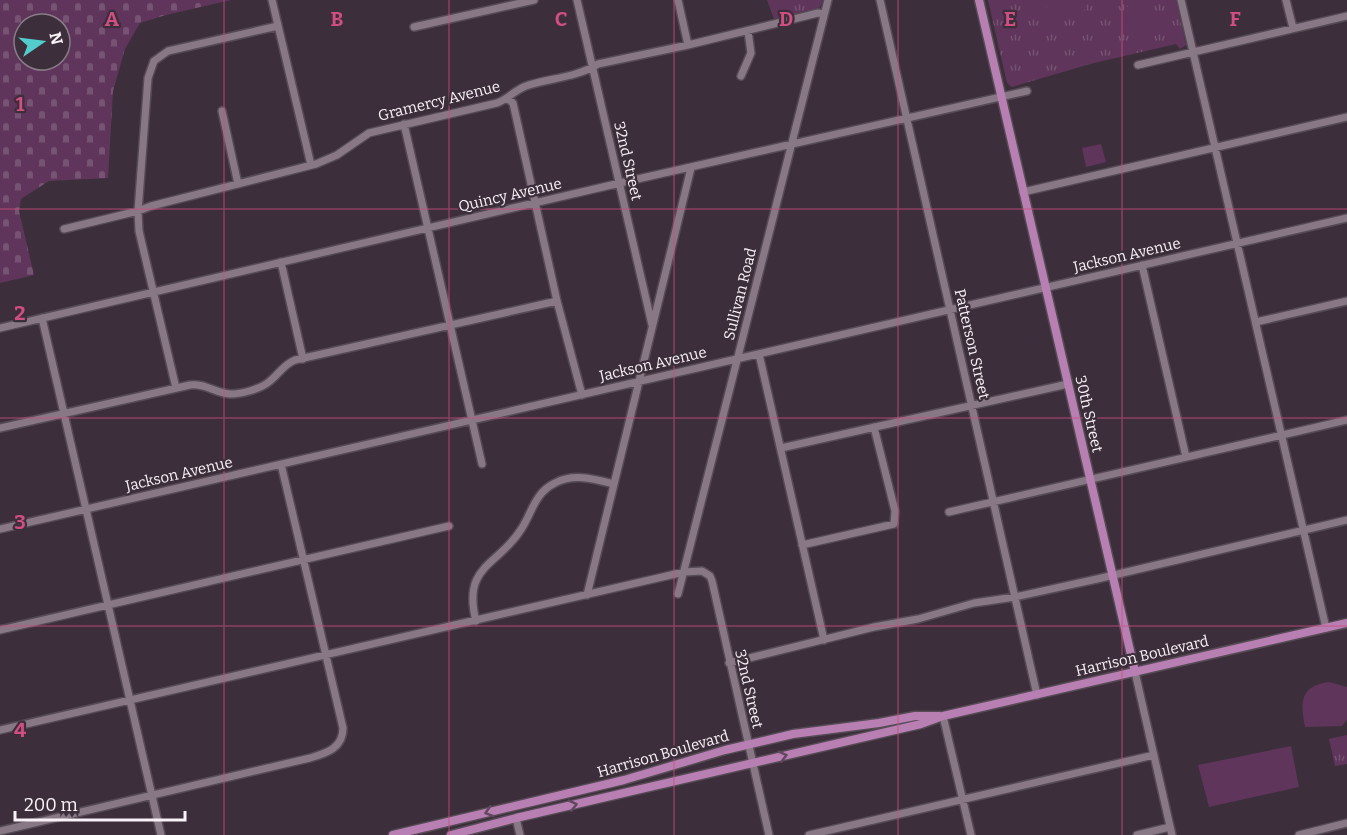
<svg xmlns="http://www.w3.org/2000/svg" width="1347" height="835" font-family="Bitter,serif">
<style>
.grass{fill:url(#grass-tufts)}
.cemetery{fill:url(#cemetery-stones);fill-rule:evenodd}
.pitch{fill:#5f355b}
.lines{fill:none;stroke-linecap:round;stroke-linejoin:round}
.minor-casing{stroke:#564b55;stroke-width:10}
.major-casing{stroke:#564b55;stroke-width:11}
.minor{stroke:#887886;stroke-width:7}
.major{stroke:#b87fb2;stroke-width:8}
.oneway{stroke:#61475f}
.grid{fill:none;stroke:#d04e82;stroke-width:1.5;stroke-opacity:0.55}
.labels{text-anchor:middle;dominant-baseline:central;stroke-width:4.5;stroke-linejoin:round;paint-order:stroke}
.street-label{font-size:15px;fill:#f9f1f8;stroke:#3c2f3b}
.grid-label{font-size:20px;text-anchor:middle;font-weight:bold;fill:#d04e82;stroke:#3c2f3b;stroke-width:4.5;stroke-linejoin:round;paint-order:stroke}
</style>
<defs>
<pattern id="grass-tufts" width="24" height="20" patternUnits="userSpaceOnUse" patternTransform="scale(1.5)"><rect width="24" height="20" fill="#5f355b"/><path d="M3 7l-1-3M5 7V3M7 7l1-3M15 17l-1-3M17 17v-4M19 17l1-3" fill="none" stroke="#775373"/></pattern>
<pattern id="cemetery-stones" width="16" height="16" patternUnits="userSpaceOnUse" patternTransform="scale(1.5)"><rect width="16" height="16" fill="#5f355b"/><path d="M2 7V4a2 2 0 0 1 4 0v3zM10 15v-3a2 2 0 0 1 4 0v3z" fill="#775373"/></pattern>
</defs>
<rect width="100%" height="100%" fill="#3c2f3b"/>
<!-- grass -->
<path class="grass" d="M767,0H823L819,9L774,19Z
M988,0H1176L1186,45L1180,49L1176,44L1090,64L1012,87L1007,83Z
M1347,735V764L1335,766L1329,739Z"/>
<!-- cemetery -->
<path class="cemetery" d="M0,0H231L166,15L140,23L125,49L113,91L108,178L49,181L21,199L19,211L34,275L0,283ZM24,24H60V60H24Z"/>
<!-- pitch -->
<path class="pitch" d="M1045,0H1085L1087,9L1049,18Z
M1136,3C1148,3 1149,12 1153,22L1149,28L1135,31L1123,22L1125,8Z
M1101,144L1106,162L1086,167L1082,148Z
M1329,682L1347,687V720L1342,726L1305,727C1300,702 1300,686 1329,682Z
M1291,746L1299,787L1209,807L1198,765Z"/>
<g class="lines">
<!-- minor casing -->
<g class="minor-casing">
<path id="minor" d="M272,0L311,165
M577,0L652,325
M678,0L688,45
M880,0L1037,695
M1181,0L1326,628
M1286,0L1293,28
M414,27L534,0
M1138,65L1347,16
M741,76L751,53L748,31
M508,99L513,103L557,301L582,395
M222,111L238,184
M404,124L482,464
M1023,192L1347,117
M64,229L138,211L151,206L316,164L337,155L369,133L497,103C508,99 515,90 526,86C549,78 576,78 598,64L688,45L818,13L824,14
M281,262L303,359
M1142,265L1186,457
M42,318L161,835
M1256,322L1347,301
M0,328L620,183L1027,91
M759,354L824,640
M176,388L139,231L138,211L148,78L154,61L168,51L278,26
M0,428L190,385C205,383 215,393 230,394C242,394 261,389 270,381C279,374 283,365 295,360L557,301
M781,448L1068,384
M949,512L1347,420
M0,529L1347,218
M802,545L894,524L895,511L874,427
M678,594L828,0
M587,595L691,168
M476,621C462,566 497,566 520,531C532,514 534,493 555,483C574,473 594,479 614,484
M0,630L449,526
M729,663L874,627L918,619L974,603L1015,597L1097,579L1347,520
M1135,672L1172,835
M943,716L971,835
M0,730L684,572L702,571L710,576L712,581L769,835
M516,818L520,835
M0,831L310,758C327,753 343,748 343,728L281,464
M809,835L1154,755
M1137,835L1170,827
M1299,835L1347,823"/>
</g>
<!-- major casing -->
<g class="major-casing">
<path id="major" d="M979,0L1135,672
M393,835L624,780L725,750L793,734L879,723L915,716H940
M451,835L516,818L921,724L943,716L1347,623"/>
</g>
<!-- minor -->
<use href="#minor" class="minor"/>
<!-- major -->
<use href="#major" class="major"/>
</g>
<!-- one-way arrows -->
<defs><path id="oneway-chevron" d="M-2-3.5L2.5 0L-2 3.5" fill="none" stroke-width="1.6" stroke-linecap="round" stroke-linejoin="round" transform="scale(1.5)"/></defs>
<g class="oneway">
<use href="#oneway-chevron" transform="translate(783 756) rotate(-14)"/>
<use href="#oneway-chevron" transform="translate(573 805) rotate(-13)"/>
<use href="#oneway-chevron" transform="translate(489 812) rotate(164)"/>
</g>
<!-- grid -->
<path class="grid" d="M224,0V835M449,0V835M674,0V835M898,0V835M1122,0V835M0,209H1347M0,418H1347M0,626H1347"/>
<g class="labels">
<!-- street labels -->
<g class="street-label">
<text transform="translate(439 101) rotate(-14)">Gramercy Avenue</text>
<text transform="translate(628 161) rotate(77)">32nd Street</text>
<text transform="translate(510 195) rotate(-13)">Quincy Avenue</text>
<text transform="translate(1127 255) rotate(-13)">Jackson Avenue</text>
<text transform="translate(740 294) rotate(-76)">Sullivan Road</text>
<text transform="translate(972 344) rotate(77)">Patterson Street</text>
<text transform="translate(653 364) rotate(-13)">Jackson Avenue</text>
<text transform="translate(1089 414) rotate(77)">30th Street</text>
<text transform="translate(179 474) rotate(-13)">Jackson Avenue</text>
<text transform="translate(1142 656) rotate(-13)">Harrison Boulevard</text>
<text transform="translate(749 689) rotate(77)">32nd Street</text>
<text transform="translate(663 754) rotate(-16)">Harrison Boulevard</text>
</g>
</g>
<g class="grid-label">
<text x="112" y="26">A</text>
<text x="337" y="26">B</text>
<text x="561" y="26">C</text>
<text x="786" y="26">D</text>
<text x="1010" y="26">E</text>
<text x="1235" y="26">F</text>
<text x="20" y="111">1</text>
<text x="20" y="320">2</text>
<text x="20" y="529">3</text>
<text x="20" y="737">4</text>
</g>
<!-- north arrow -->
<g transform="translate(42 42) rotate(76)"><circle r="28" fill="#3c2f3b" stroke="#887d87" stroke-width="1.5"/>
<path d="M0-4.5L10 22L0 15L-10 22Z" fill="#52cdcc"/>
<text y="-9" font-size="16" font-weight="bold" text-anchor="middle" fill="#f9f1f8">N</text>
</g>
<!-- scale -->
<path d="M15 811v9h170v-9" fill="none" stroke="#f9f1f8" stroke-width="3"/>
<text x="24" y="811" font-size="18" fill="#f9f1f8" stroke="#3c2f3b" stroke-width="4.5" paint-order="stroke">200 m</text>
</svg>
